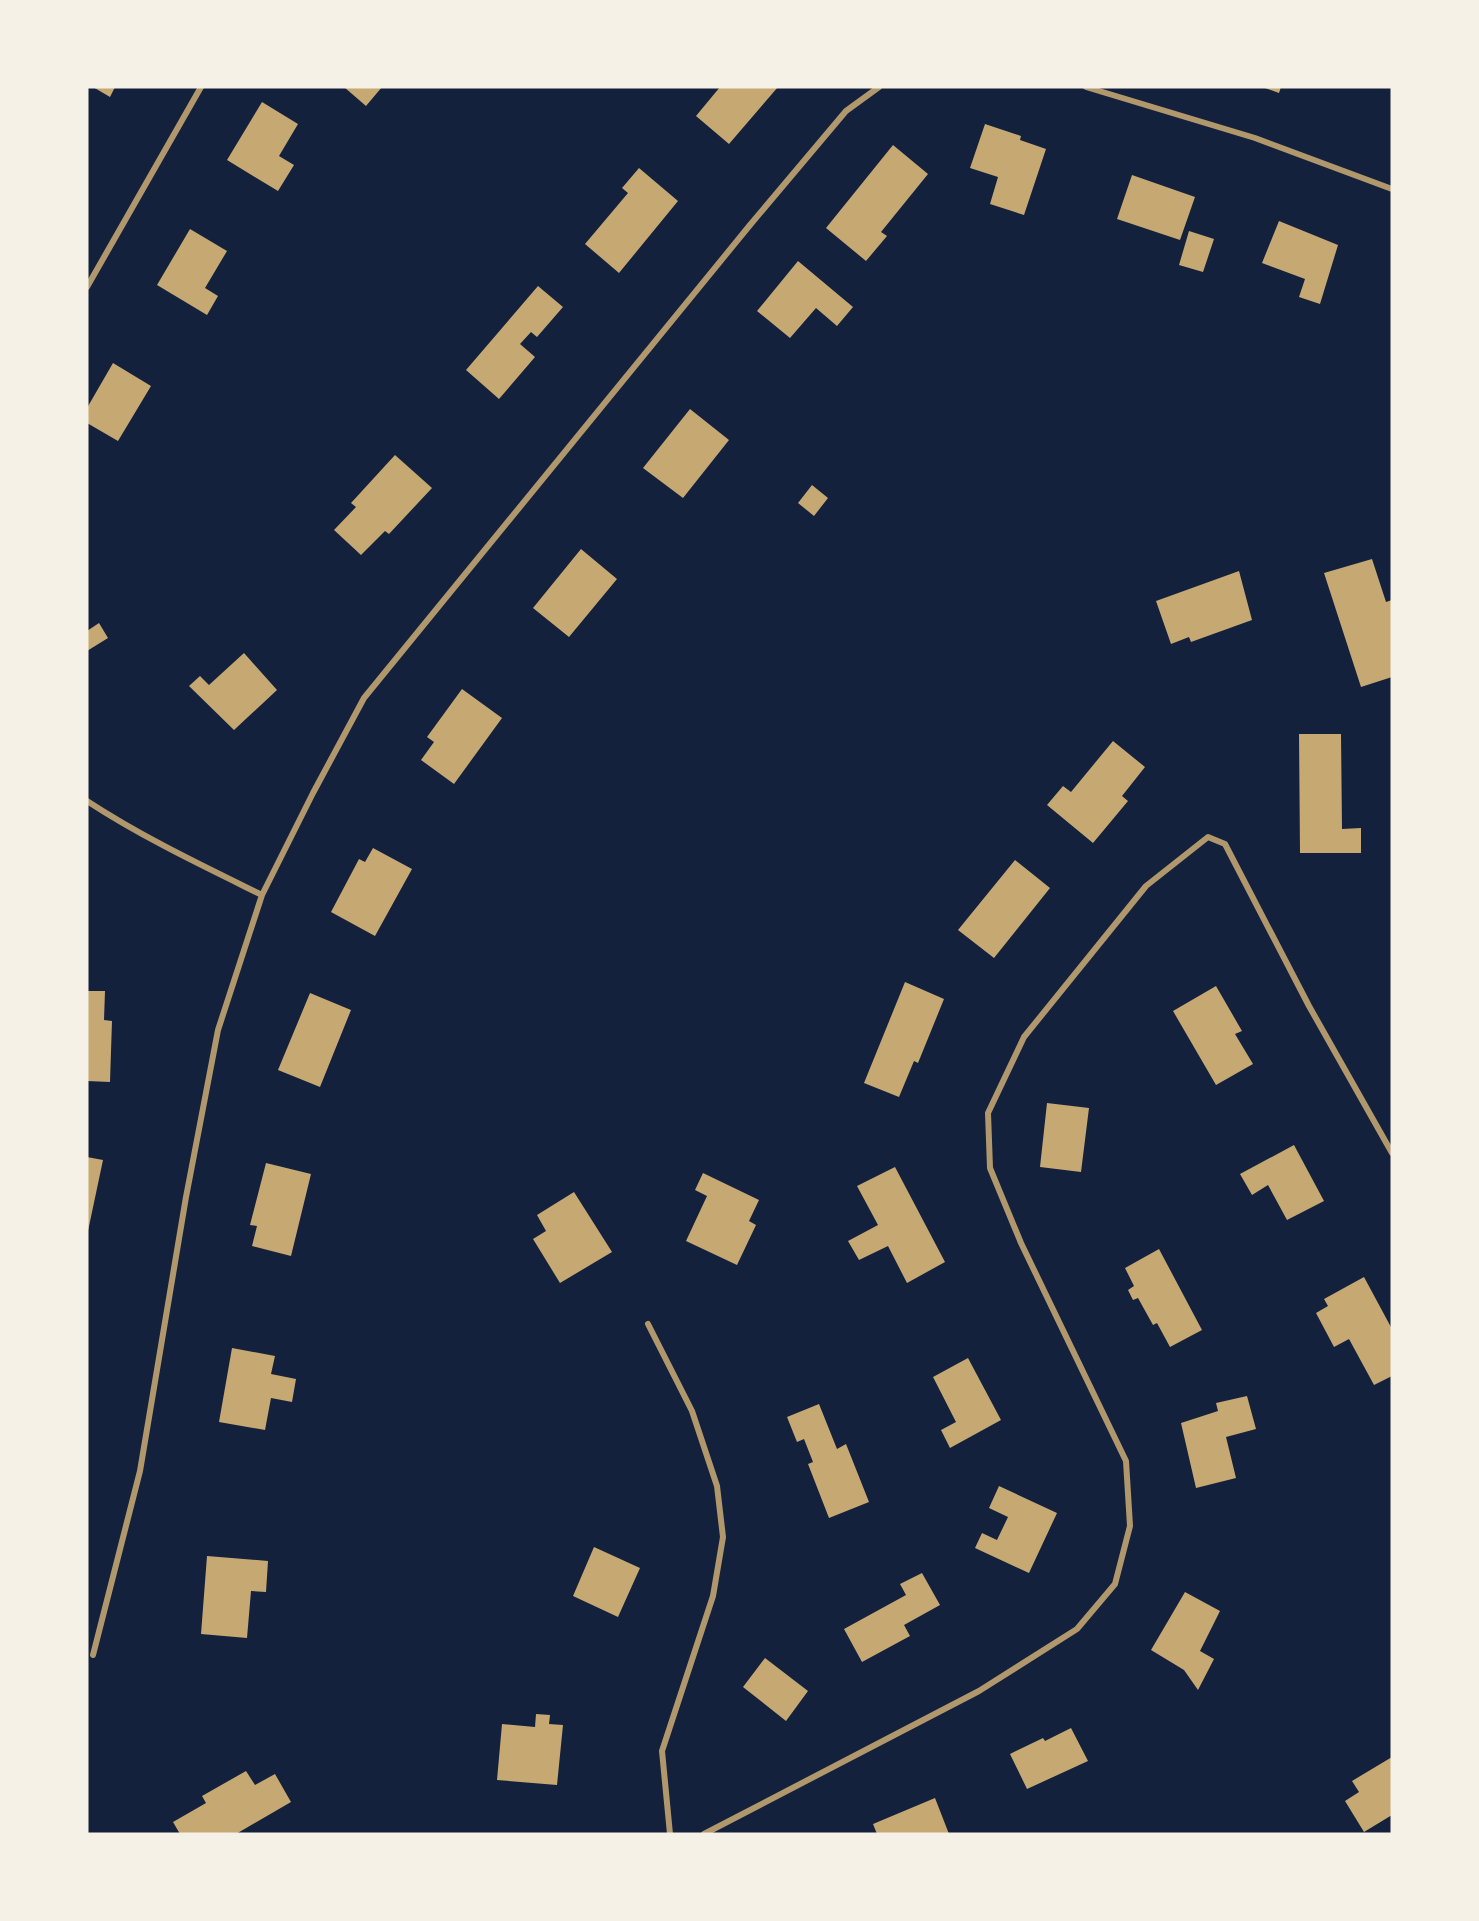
<svg xmlns="http://www.w3.org/2000/svg" width="1479" height="1921" font-family="'Nunito Sans',sans-serif">
<style>
.building{fill:#c6a872}
.lines{fill:none;stroke-linecap:round;stroke-linejoin:round}
.minor{stroke:#b1986c;stroke-width:6}
</style>
<rect width="100%" height="100%" fill="#14213d"/>
<!-- building -->
<path class="building" d="M93,87H115L110,97Z
M344,87H382L366,106Z
M720,87H778L729,144L696,116Z
M1262,87H1281L1279,93Z
M262,102L298,124L279,156L294,165L278,191L227,160Z
M985,124L1021,136L1020,140L1046,149L1024,215L990,204L998,177L970,168Z
M893,145L928,174L881,232L887,236L866,261L826,228Z
M639,168L678,201L619,273L585,244L628,193L622,188Z
M1132,175L1195,197L1180,240L1117,219Z
M1279,221L1338,245L1320,304L1299,297L1305,279L1262,263Z
M190,229L227,251L205,288L218,296L207,315L157,285Z
M1189,231L1214,239L1203,272L1179,265Z
M798,261L853,307L837,326L816,308L790,338L757,311Z
M538,286L563,307L537,337L531,332L520,344L535,357L499,399L466,370Z
M113,363L151,386L118,441L87,423V408Z
M690,409L729,440L683,498L643,468Z
M395,455L432,488L389,534L385,531L361,555L334,530L356,507L351,503Z
M812,485L828,498L814,516L798,503Z
M581,549L617,579L569,637L533,608Z
M1372,559L1386,602L1392,600V677L1361,687L1324,573Z
M1239,571L1252,620L1191,642L1189,637L1171,644L1156,601Z
M99,623L108,638L87,651V631Z
M244,653L277,690L234,730L189,686L200,676L209,685Z
M462,689L502,718L454,784L421,760L434,742L427,737Z
M1299,734H1341L1342,829L1361,828V853H1300Z
M1113,741L1145,767L1122,796L1128,801L1093,843L1047,805L1063,786L1071,792Z
M373,848L412,869L375,936L331,912L359,859L365,862Z
M1015,860L1050,888L994,958L958,930Z
M905,982L944,999L918,1063L914,1061L899,1097L864,1083Z
M1216,986L1242,1031L1235,1034L1253,1064L1216,1085L1173,1011Z
M87,991H105L104,1020L112,1021L110,1082L87,1081Z
M310,993L351,1010L320,1087L278,1070Z
M1047,1103L1089,1108L1081,1172L1040,1167Z
M1294,1145L1324,1201L1287,1220L1268,1185L1252,1195L1240,1174Z
M87,1157L103,1160L88,1231H87Z
M266,1163L311,1174L291,1256L252,1246L257,1226L250,1225Z
M895,1167L945,1262L907,1283L888,1246L859,1260L848,1241L878,1225L857,1186Z
M703,1173L759,1200L749,1221L756,1225L737,1265L686,1241L707,1196L695,1190Z
M574,1192L612,1252L560,1283L533,1239L546,1231L537,1215Z
M1159,1249L1202,1330L1170,1347L1157,1323L1153,1325L1138,1298L1133,1300L1128,1290L1134,1286L1125,1268Z
M1364,1277L1392,1329V1376L1374,1385L1349,1339L1334,1347L1316,1313L1328,1306L1324,1299Z
M232,1348L275,1356L271,1374L296,1379L292,1402L271,1398L265,1430L219,1422Z
M968,1358L1001,1420L950,1448L941,1430L956,1422L933,1377Z
M1247,1396L1256,1429L1226,1437L1236,1478L1196,1488L1181,1423L1218,1411L1216,1403Z
M819,1404L837,1449L846,1444L869,1502L829,1518L808,1464L813,1462L804,1439L797,1442L787,1417Z
M999,1486L1057,1513L1029,1573L975,1548L982,1533L997,1540L1008,1517L989,1508Z
M594,1547L640,1568L618,1617L573,1596Z
M207,1556L268,1561L266,1592L251,1591L247,1638L201,1634Z
M922,1573L940,1605L904,1625L910,1636L862,1662L844,1629L906,1595L900,1584Z
M1185,1592L1220,1611L1200,1651L1214,1659L1198,1690L1184,1670L1151,1650Z
M765,1658L808,1691L786,1721L743,1687Z
M536,1714L550,1715L549,1724L563,1725L557,1785L497,1780L502,1724L535,1727Z
M1071,1728L1088,1761L1027,1789L1010,1754L1043,1738L1045,1741Z
M1392,1757V1815L1364,1832L1345,1801L1359,1792L1352,1781Z
M246,1771L255,1785L275,1774L291,1802L236,1834H180L173,1822L206,1803L202,1796Z
M935,1798L949,1834H877L873,1824Z"/>
<g class="lines">
<!-- minor -->
<path class="minor" d="M1086,87L1255,138L1392,189
M87,287L201,87
M87,801C142,837 203,866 262,895
M648,1324L692,1411L717,1486L723,1537L713,1596L662,1751L670,1834
M93,1655L140,1471L186,1197L218,1030L262,895L313,793L364,698L750,225L846,111L879,87
M704,1834L979,1691L1077,1629L1115,1584L1130,1526L1126,1461L1021,1243L990,1168L988,1113L1024,1037L1146,886L1208,837L1225,844L1309,1006L1392,1153"/>
</g>
<!-- border -->
<rect width="1479" height="1921" fill="none" stroke="#f6f1e7" stroke-width="177"/>
</svg>
